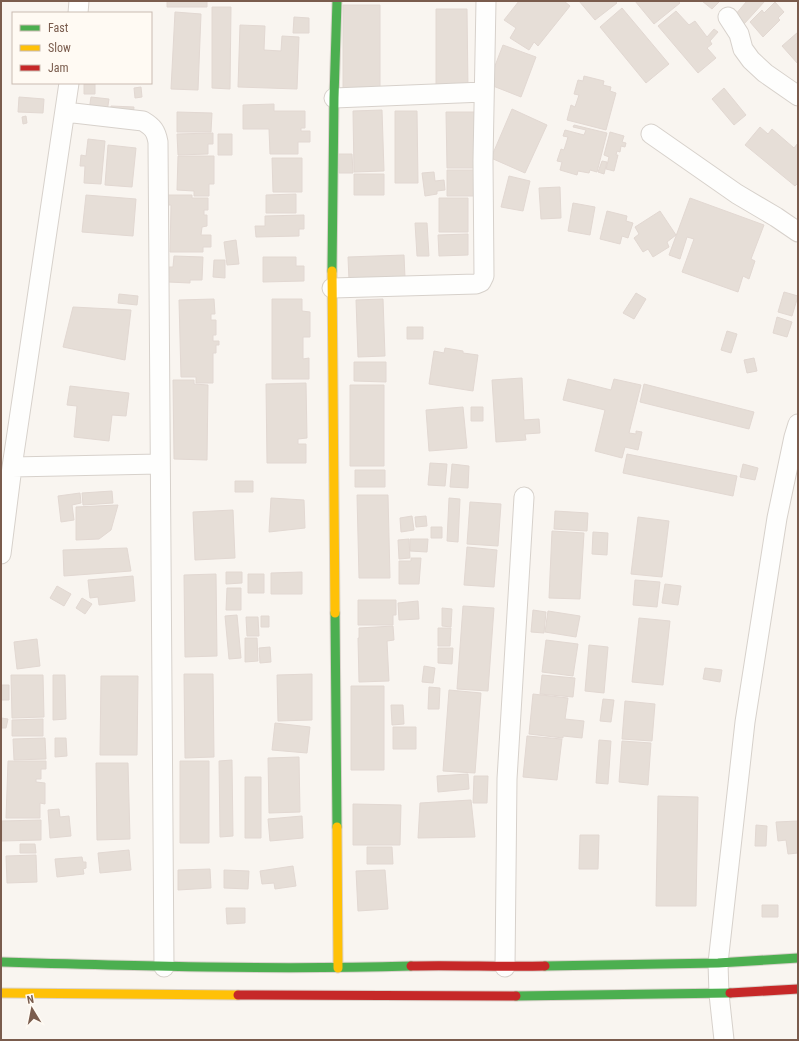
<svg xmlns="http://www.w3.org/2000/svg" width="799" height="1041" font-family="'Roboto Condensed',sans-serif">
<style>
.building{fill:#e6ded7;stroke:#e2d8d2}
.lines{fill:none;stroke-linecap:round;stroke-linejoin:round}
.street-casing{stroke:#d7d1cb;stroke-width:21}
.fast-casing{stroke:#d9d2cb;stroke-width:11}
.slow-casing{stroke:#d9d2cb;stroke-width:11}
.jam-casing{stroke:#d9d2cb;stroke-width:11}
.street{stroke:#fefefd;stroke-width:19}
.fast{stroke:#4caf50;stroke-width:9}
.slow{stroke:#ffc107;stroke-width:9}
.jam{stroke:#c62828;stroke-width:9}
</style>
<rect width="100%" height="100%" fill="#f9f5f0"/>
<!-- building -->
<path class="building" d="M167,1H207V7H167Z
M519,1H564L570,6L538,46L534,42L529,50L510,38L516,28L504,20Z
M579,1H615L617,3L595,20Z
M635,1H678L680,3L654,24Z
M702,1H720L712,9Z
M747,1H765L744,24L735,15Z
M775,2L784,12L778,18L780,20L763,37L750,22L762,10L764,13Z
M343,5H380V90L343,91Z
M212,7H231L230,89L212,88Z
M622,8L669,64L646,83L600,27Z
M436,9H467L468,90H436Z
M676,11L689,25L695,21L707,37L714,29L718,32L710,41L712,44L707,48L716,58L698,73L658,26Z
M175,12L201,14L198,90L171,89Z
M294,17L309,18V33H293Z
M240,25L265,26L264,50L281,51L282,36L299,37L297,89L238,87Z
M798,32V64L782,46Z
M503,45L536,57L521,97L488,84Z
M584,76L604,81L603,85L611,87L610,91L616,93L606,130L567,120L571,105L575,107L579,95L574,94L578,80L583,81Z
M84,84H95V94H84Z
M141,87L142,97L135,98L134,88Z
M724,88L746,115L734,125L712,99Z
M19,97L44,99L43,113L18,112Z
M91,97L109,99L107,112L89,110Z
M274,104V111H305V128H301V131H310V142H298V154H270L269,129H243V105Z
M111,106L134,107L133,115L110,114Z
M512,109L547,125L525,173L491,158Z
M382,110L384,171L354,172L353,111Z
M395,111H417L418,183H395Z
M177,112L212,113L211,132H177Z
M446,112H475L476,168H447Z
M26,116L27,123L23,124L22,117Z
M574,125L607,133L597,172L590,170L589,173L578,171L577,175L560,170L562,162L557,161L561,149L564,150L568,137L563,136L565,130L584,135L586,130L573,127Z
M760,127L768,134L772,129L794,148L798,143V183L795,186L745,145Z
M610,132L624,136L622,142L626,143L625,147L621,146L620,152L617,151L616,155H618L614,171L606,169L609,157L604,155Z
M213,133V144H208V154L178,155L177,134Z
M218,134H232V155H218Z
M88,139L105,141L101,184L84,183L85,166H80L81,155L86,156Z
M108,145L136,148L132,187L105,185Z
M338,154H352L353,173H339Z
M178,156H214V184H209V196H194V191L177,190Z
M272,158H302V192H273Z
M602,161L607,162L604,174L598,172Z
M447,170H475L476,196H447Z
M434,172L435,181L444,180L445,190L437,191V194L425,196L422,173Z
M354,174H384V195H354Z
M509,176L530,181L523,211L501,207Z
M560,187L561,218L541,219L539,188Z
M296,194V213H266V195Z
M86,195L136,199L133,236L82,232Z
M167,195H192V198H208V210H204V215H207V226L202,227L201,235H211V247H203V252H170L171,205H167Z
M439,198H468V232H439Z
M690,198L764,225L751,259L755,261L749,279L743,276L738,292L682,272L694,239L687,237L680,259L669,255Z
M573,203L595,207L590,235L568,231Z
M607,211L627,216L626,221L633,223L628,238L622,236L620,244L600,239Z
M660,211L676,235L667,242L669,247L653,257L648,249L643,252L634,238L639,234L635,227Z
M304,215V229H299V236L256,237L255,226H265V216Z
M415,223H427L429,256H417Z
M468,234V255L439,256L438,235Z
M236,240L239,264L227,265L224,242Z
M404,255L405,278L349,280L348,257Z
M174,256L203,257L202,280H190V283L168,282L169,267H173Z
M263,257H296V266H304V281L263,282Z
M214,260H225V278L213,277Z
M784,292L798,296L792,316L778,312Z
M636,293L646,299L634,319L623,313Z
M119,294L138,296L137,305L118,303Z
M214,299L215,314H211V320H216V335H213V341H219V345H216V353H213V383H196V377H181L179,300Z
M272,299H302V311L310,312V337H303V359L309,358V379H272Z
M383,299L385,356L358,357L356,300Z
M73,307L131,310L125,360L63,347Z
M777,317L792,322L787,337L773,333Z
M407,327H423V339H407Z
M727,331L737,334L731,353L721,350Z
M445,348L463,351V353L478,355L473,391L429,384L434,351L444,353Z
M754,358L757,371L747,373L744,360Z
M354,362H386V382L354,381Z
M522,378L524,420L539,419L540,433L525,434L526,440L496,442L492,380Z
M568,379L611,390L614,379L641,385L629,433L636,434V431L642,432L638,450L625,447L622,458L595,451L605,410L563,400Z
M173,380H194V384L208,385L207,460L174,459Z
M306,383L307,438L298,439V444H306V463H267L266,384Z
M644,384L754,412L749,429L640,402Z
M350,385H384V466H350Z
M70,386L129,393L126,416L112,415L109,441L74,437L77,406L67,405Z
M463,407L467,448L429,451L426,410Z
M471,407H483V421H471Z
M627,454L737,476L733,496L623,473Z
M430,463L447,464L445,486L428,485Z
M452,464L469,466L468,488L450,487Z
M743,464L758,468L755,480L740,477Z
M355,470H385V487H355Z
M235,481H253V492H235Z
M112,491L113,503L83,505L82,493Z
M80,493L81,503L72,505L74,520L61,522L58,496Z
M357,495H388L390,578H359Z
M271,498L304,500L305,528L269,532Z
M449,498L460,499L458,542L447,541Z
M470,502L501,504L498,546L467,544Z
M118,505L111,530L99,539L76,540V507Z
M233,510L235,558L195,560L193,512Z
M555,511L588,513L587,531L554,529Z
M412,516L414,530L401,532L400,518Z
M426,516L427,526L416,527L415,517Z
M638,517L669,521L662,577L631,574Z
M431,527H442V538H431Z
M552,531L584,533L580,599L549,598Z
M593,532L608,533L607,555L592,554Z
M409,539L410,558L399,559L398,540Z
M410,539H428L427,552L410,551Z
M467,547L497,550L494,587L464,585Z
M127,548L131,571L64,576L63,550Z
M411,558H421L419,584H399V561H411Z
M226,572H242V583L226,584Z
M302,572V594H271V573Z
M216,574L217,656L185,657L184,575Z
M248,574H264V593H248Z
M133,576L135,601L99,605L98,597L90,598L88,580Z
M635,580L660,582L657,607L633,605Z
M665,584L681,586L678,605L662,603Z
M57,586L71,594L64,606L50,598Z
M227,588H241V610H226Z
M82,598L92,604L85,614L76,608Z
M358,600H396V615H393V625H358Z
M418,601L419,619L399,620L398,603Z
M463,606L494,608L488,691L457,689Z
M442,608L452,609L451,627L442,626Z
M533,610L546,612L544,633L531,632Z
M548,611L580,616L576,637L545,632Z
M237,615L241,658L229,659L225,616Z
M261,616H269V627H261Z
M246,617H258L259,636H247Z
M639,618L670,621L663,685L632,682Z
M393,626L394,640L387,641L389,681L359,682L358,638H359V628Z
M438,628H451L450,646H438Z
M245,638H257L258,661L245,662Z
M37,639L40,666L17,669L14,642Z
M546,640L578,644L573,676L542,672Z
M589,645L608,647L604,693L585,691Z
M270,647L271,662L260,663L259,648Z
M438,648H453L452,664L438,663Z
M424,666L435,668L433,683L422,682Z
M705,668L722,670L720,682L703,679Z
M184,674H213L214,757L185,758Z
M312,674V720L278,721L277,675Z
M11,675H43L44,717L12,718Z
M53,675H65L66,719L53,720Z
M542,675L575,678L573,697L540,694Z
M101,676H138L137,755H100Z
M1,685H9V700H1Z
M351,686H384V770H351Z
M429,687L440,688L439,709H428Z
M449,690L481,693L475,773L443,771Z
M533,694L568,698L565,719L584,721L582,738L563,736V738L529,734Z
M603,699L614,700L611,722L600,721Z
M625,701L655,704L652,741L622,739Z
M391,705H403L404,724L392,725Z
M1,718L8,719L6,728H1Z
M43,719V736H12V720Z
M275,723L310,727L307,753L272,750Z
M393,727H416V749H393Z
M527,736L562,739L557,780L523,777Z
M45,738L46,759L14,760L13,739Z
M55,738H66L67,756L55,757Z
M599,740L611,741L608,784L596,783Z
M622,741L651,743L648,785L619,782Z
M299,757L300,812L269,813L268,758Z
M232,760L233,836L220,837L219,761Z
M8,761H46V769H41V779H36V782L45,783V804L40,803V818H6Z
M180,761H209V843H180Z
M96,763H128L130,839L97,840Z
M468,774L469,789L438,792L437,776Z
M474,776H488L487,803H473Z
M245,777H261V838H245Z
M658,796L698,797L696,906H656Z
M471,800L475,837L418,838L420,803Z
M353,804L401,805L400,845H353Z
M59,809L60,817L69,816L71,836L50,838L48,810Z
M302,816L303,838L270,841L268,819Z
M41,820V840L2,841V821Z
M798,821V853L788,854L786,840L778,841L776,822Z
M756,825L767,826L766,846H755Z
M580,835H599L598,869H579Z
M20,844H35L36,853H20Z
M367,847H392L393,864H367Z
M129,850L131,870L100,873L98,853Z
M36,855L37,882L7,883L6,856Z
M82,857L83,862H86V868L83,869L84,874L57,877L55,859Z
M293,866L296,886L275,889L274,883L262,884L260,871Z
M210,869L211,888L178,890V870Z
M224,870L249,871L248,889L224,888Z
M385,870L388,909L358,911L356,871Z
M762,905H778V917H762Z
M226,908H245V923L227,924Z"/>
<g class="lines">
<!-- street casing -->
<g class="street-casing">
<path id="street" d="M78,13L79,1
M728,17L739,34L743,49L751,60L765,73L798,96
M334,98L484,92
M65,112L143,121C153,127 156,131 158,142L164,967
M651,134L737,194L776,217L798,232
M332,288L476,284L481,282L484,276L483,161L486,1
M12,467L159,464
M1,554L12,467L69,83
M505,967L507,779L524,497
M724,1040L719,994L718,963L745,722L777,518L794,437L798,424"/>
</g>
<!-- fast casing -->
<g class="fast-casing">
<path id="fast" d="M332,271L334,98L337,1
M335,613L337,827
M1,962C138,966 274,970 411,966
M545,966L718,963L798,958
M516,996L730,993"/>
</g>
<!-- slow casing -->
<g class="slow-casing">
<path id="slow" d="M332,271L335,613
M337,827L338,968
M1,993L238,995"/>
</g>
<!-- jam casing -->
<g class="jam-casing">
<path id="jam" d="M411,966C456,965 500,967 545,966
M730,993L798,989
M238,995L516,996"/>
</g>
<!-- street -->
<use href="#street" class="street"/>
<!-- fast -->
<use href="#fast" class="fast"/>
<!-- slow -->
<use href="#slow" class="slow"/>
<!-- jam -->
<use href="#jam" class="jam"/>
</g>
<!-- border -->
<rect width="799" height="1041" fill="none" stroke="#7a5c4d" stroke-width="4"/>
<!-- legend -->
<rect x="12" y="12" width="140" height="72" fill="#fffaf3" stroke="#cabbb1"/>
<rect x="20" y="25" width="20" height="6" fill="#4caf50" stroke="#cabbb1"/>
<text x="48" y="32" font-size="12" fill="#7a5c4d">Fast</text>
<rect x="20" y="45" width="20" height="6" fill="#ffc107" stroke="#cabbb1"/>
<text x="48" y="52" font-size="12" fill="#7a5c4d">Slow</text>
<rect x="20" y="65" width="20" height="6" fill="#c62828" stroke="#cabbb1"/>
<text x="48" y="72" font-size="12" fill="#7a5c4d">Jam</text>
<!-- north arrow -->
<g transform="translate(32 1009) rotate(350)" stroke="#fffaf3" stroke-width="3" paint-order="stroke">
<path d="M0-3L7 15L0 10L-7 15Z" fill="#7a5c4d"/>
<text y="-6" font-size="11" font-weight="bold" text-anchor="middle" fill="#7a5c4d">N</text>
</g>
</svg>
